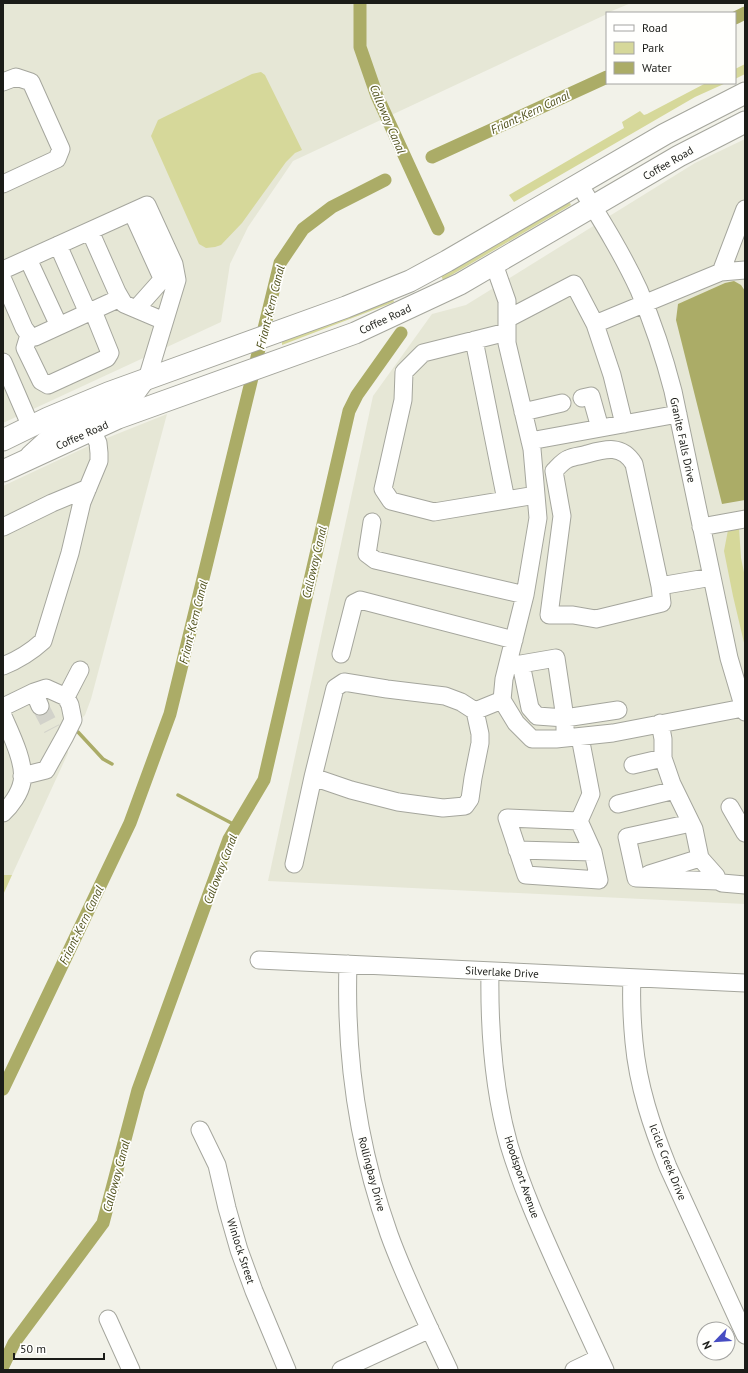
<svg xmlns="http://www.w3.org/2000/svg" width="748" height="1373" font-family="'PT Sans',sans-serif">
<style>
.built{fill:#e6e7d6}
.green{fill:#d6d89a}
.water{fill:#abac67}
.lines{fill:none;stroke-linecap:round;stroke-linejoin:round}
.stream{stroke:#abac67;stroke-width:3.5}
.canal{stroke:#abac67;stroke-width:13}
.minor-tunnel{stroke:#d2d2ca;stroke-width:17;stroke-dasharray:17 8;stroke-linecap:butt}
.minor-casing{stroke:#a5a69d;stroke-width:19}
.major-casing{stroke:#a5a69d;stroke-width:23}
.minor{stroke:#fff;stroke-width:17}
.major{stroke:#fff;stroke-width:21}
.labels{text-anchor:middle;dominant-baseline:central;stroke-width:3.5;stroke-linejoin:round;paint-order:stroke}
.street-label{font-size:11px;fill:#1b1c18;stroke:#fffffd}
.water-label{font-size:12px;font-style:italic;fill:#50511d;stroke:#fffffd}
</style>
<rect width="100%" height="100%" fill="#f2f2e9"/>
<!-- built -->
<path class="built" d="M3,3H631L607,13V14L293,161L248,227L230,264L221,322L3,423Z
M745,139V904L268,881L373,396L432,314L466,305L695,163Z
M167,414L91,699L85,715L79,721L68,747V753L12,875H3V486L97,442Z"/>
<!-- green -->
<path class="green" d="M745,64V74L735,79V69Z
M261,72L265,75L302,150L295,153L286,162L242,223L221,245L215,247L206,248L199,244L151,136L158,120L252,74Z
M706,83H726L695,97L514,202L509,195L624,128L622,122L640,111L644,115L647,114Z
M570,203L571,205L443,280L440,273L560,204Z
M392,296L394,302L282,345V338Z
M739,528L741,558L745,577V647L733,596L724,551L728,530Z
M3,875H12L3,895Z"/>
<!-- water -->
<path class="water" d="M734,281L741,285L745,291V500L722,504L676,320L678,304L725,283Z"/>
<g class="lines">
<!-- stream -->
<path class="stream" d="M78,732L103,759L112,764
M178,795L237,826"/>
<!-- canal -->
<path class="canal" d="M360,3V47L377,96L438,229
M735,18L745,13
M432,157L607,77
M3,1089L130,823L170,714L280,263L303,229L332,207L385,180
M3,1366L14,1343L103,1223L138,1090L229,839L264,780L349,411L357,395L401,333"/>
<!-- minor-tunnel -->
<path class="minor-tunnel" d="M40,706L52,729"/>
<!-- minor casing -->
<g class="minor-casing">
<path id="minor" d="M3,82L16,77L31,82L61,149L57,159L3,184
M579,184C600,218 622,253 639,290C653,323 664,356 673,391L729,658L745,712
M132,212L162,278L160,282L136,309
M90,231L117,292L124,304L164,321
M58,245L88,313
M28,259L59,326
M494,264L507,301V343L532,449L538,518L525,595L504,679L502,700L516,723L532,739H556L613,733L743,708
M3,270L147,205L174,264L177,280L147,379L136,394L124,402L53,433L29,455
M721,272L745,209
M3,280L24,328L29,335L35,337L120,298
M507,319L574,284L595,324L612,375L624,424
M595,324L721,272L745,270
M507,332L423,353L404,372L403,400L383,489L391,501L434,512L536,495
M29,335L25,348L41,381L48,385L107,358L110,353L93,311
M474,340L506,500
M3,362L31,427
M582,398L591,396L600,428
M523,412L562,403
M530,441L678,414
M372,522L367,554L375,560L525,595
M3,527L52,503L88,488
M701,527L745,519
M660,586L662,603L596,619L573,615H549L562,516L554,471C558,467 563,461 568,459C574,456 581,456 587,454C605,449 622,444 634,464L660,586L712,577
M341,654L354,603L360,600L514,640
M508,663L521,664L530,708L537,716L565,718L618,710
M521,664L556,658L565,718V730
M3,666C18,660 31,652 43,641L70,553L82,502L99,461V453L98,443L92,430
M34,692L40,706
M66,697L80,670
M3,707L34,692L46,688L66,697L70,705L73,720L65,736L46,770L22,776
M3,716C10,732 26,764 22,782C20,793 11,806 3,813
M660,723L663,739V758L672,784L694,829L700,858L716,876L718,881L722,883L745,885
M633,765L663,758
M313,777L351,790L398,802L443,808L465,806L470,799L473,778L480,743V734L475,711
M618,804L675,790
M730,807L745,833
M579,821L593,852L599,880L526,875L507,818L579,821L591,794L580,737
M691,823L627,837L636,878L718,881
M517,850L593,852
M294,864L313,777L335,688L344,682L387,689L445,696L461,702L475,711L502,700
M649,874L700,858
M259,960L745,983
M348,964C345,1057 358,1147 389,1234C406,1281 428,1325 449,1370
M490,971C489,1030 493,1088 509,1145C522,1188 540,1228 558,1268C574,1302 589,1336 605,1370
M632,978C631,999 632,1021 634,1042C638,1086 652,1127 668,1167L745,1335
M200,1130L217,1165L227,1208L239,1250L254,1291L287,1370
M108,1319L131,1370
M341,1370L430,1329
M574,1370L599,1358"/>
</g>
<!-- major casing -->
<g class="major-casing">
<path id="major" d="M3,440L48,418L108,393L346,307L410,281L447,261L665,134L745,93
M3,471L118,418L355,333L460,284L679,156L745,122"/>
</g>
<!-- minor -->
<use href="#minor" class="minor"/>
<!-- major -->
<use href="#major" class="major"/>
</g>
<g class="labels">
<!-- street labels -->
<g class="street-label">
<text transform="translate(668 163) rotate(-30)">Coffee Road</text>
<text transform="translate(385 319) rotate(-25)">Coffee Road</text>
<text transform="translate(82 435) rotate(-24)">Coffee Road</text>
<text transform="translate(683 440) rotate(78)">Granite Falls Drive</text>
<text transform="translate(502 972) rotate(3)">Silverlake Drive</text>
<text transform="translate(668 1162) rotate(68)">Icicle Creek Drive</text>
<text transform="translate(372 1174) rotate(75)">Rollingbay Drive</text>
<text transform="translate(522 1177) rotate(71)">Hoodsport Avenue</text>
<text transform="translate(241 1251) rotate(72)">Winlock Street</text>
</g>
<!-- water labels -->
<g class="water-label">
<text transform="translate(530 112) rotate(-25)">Friant-Kern Canal</text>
<text transform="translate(388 119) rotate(67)">Calloway Canal</text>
<text transform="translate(270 307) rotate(-76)">Friant-Kern Canal</text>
<text transform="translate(314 562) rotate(-77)">Calloway Canal</text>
<text transform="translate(193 622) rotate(-76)">Friant-Kern Canal</text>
<text transform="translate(220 869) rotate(-69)">Calloway Canal</text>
<text transform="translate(81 925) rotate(-64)">Friant-Kern Canal</text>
<text transform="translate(116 1176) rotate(-75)">Calloway Canal</text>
</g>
</g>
<!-- border -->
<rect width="748" height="1373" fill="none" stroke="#1b1c18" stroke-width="8"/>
<!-- legend -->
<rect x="606" y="12" width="130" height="72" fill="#fffffd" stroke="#a4a4a1"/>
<rect x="614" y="25" width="20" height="6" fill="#ffffff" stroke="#a4a4a1"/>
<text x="642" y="32" font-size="12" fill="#1b1c18">Road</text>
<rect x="614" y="42" width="20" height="12" fill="#d6d89a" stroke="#a4a4a1"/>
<text x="642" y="52" font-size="12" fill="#1b1c18">Park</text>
<rect x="614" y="62" width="20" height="12" fill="#abac67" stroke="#a4a4a1"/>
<text x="642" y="72" font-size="12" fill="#1b1c18">Water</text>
<!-- north arrow -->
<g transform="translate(716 1341) rotate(245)"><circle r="19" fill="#fffffd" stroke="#a4a4a1"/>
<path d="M0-3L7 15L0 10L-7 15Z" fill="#474dc2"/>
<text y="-6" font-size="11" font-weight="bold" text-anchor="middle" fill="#1b1c18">N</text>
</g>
<!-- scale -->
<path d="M14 1353v6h90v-6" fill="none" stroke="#1b1c18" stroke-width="2"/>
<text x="20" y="1353" font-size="12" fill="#1b1c18" stroke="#fffffd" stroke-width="3" paint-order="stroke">50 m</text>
</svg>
